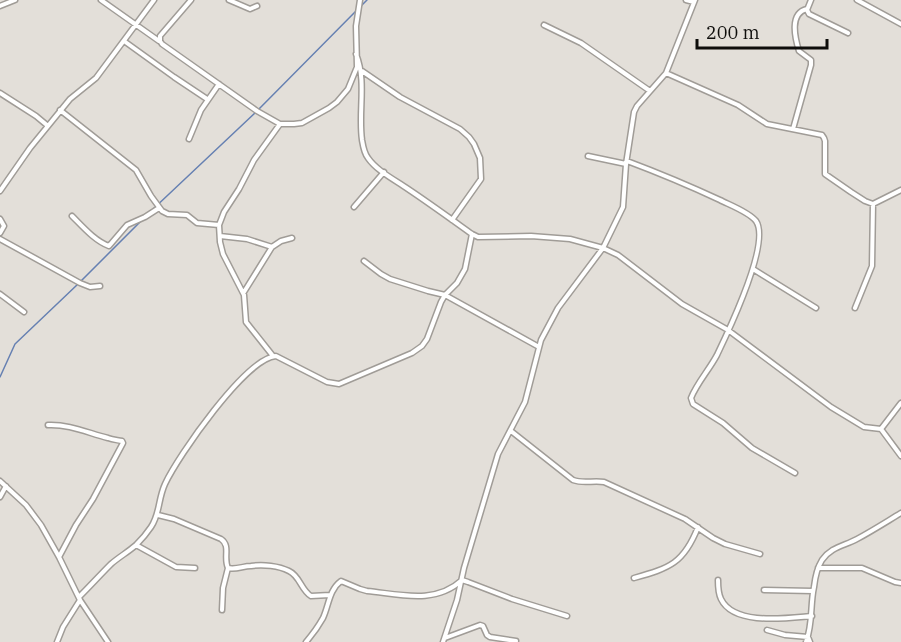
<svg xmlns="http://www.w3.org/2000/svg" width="901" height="642" font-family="'IBM Plex Serif',serif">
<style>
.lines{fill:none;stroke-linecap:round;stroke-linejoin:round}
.stream{stroke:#6680b2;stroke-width:1.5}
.minor-casing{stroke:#a09c97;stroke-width:7}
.minor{stroke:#fff;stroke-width:4}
</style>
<rect width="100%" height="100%" fill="#e3dfd9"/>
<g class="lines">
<!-- stream -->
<path class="stream" d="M361,6L367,0
M151,211L257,111L356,11
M81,281L141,221
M0,377L15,344L78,284"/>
<!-- minor casing -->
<g class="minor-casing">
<path id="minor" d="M101,0L159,41
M191,0L160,36V41L162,44L257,111L280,124H294L302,123L329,108L337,102L348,89L357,67L356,26L360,0
M229,0L250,9L257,6
M686,0L694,2
M811,0L807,10L809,14L848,33
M857,0L901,24
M0,6L15,0
M544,25L581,43L650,91
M124,41L174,77L207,99
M356,54C367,82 358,111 362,140C363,146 364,153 368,158C377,171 395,180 408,189C429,203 451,219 472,234L478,237L531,236L570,239L603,248L618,255L682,304L728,330L831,407L864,427L881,429L901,456
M362,71L400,97L460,129L469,137L474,144L480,158L481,179L452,220
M666,73L738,105L767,124L822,135L824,138L825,141V174L851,192L865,201L873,204L901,190
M0,93L36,116L48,126
M60,110L136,170L151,196L162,211L168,214L187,215L197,223L219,225
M793,129L811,65V60L799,51C795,38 789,13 807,9
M189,139L201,110L219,84
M588,156L626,164
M627,161C659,173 690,186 720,200C730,205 749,212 756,221C771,243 728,332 717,355C709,370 697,383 691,398L693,404L723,423L752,448L795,473
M0,191L30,148L70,99L96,78L154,0
M354,207L384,172
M72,216C83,227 95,241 109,246L127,225L145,217L159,208
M0,219L4,226L0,233
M220,236L247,239L272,247
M0,239L80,283L90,287L100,286
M364,261L381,274L390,279L428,291L445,295L539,347
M753,269L816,308
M244,292L272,247L281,241L292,238
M0,294L24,312
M855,308L872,266L873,204
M273,356L246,322L244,295L223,254L220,242L219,225L224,212L239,189L254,160L280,124
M48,425C69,424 88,433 108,438C113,440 118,440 122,441L123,443L93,499L76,525L59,557
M881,429L901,403
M511,431L573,480C584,484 593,480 604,482L685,519L713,538L725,544L760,554
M0,481L26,505L41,525L59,557L80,600L108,642
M0,497L6,486
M158,515L174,519L221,539C231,546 223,557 228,568C236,570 243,566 251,566C263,564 279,566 289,571C300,576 301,590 311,596L330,595
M136,545L176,567L195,568
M818,568H862L895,582L901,583
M634,578C670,568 684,563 698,527
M718,580C718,587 718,593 721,599C734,626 787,618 812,616
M764,590L813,591
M79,597C90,586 100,575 111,564C119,557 128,552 136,545C141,540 147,533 151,527C160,514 158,499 165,484C178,456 246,358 276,356L327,382L339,384L412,353L422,346L427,339L441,302L445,295L457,283L465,269L472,234
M222,610L223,588L228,568
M767,630L785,635L808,637L810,642
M445,638L480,625L483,626L487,635L490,637L516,641
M57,642L63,627L80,600
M306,642C312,635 318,627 323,618C329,605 329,590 341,581L360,589L367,591C399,594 435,605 462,580L468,582L512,599L567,616
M443,642L457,600L464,568L498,454L525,402L541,340L558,308L603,248L623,207L626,164L634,112L637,106L666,73L695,0
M806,642C813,624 810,605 814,587C815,578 817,568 822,560C831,547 844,546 857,539C872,531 886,522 901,513"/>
</g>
<!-- minor -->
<use href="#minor" class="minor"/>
</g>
<!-- scale -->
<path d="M697 39v9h130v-9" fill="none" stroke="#0e0d0b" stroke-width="3"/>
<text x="706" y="39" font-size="18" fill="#0e0d0b" stroke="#e3dfd9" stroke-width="4.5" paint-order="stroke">200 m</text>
</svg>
